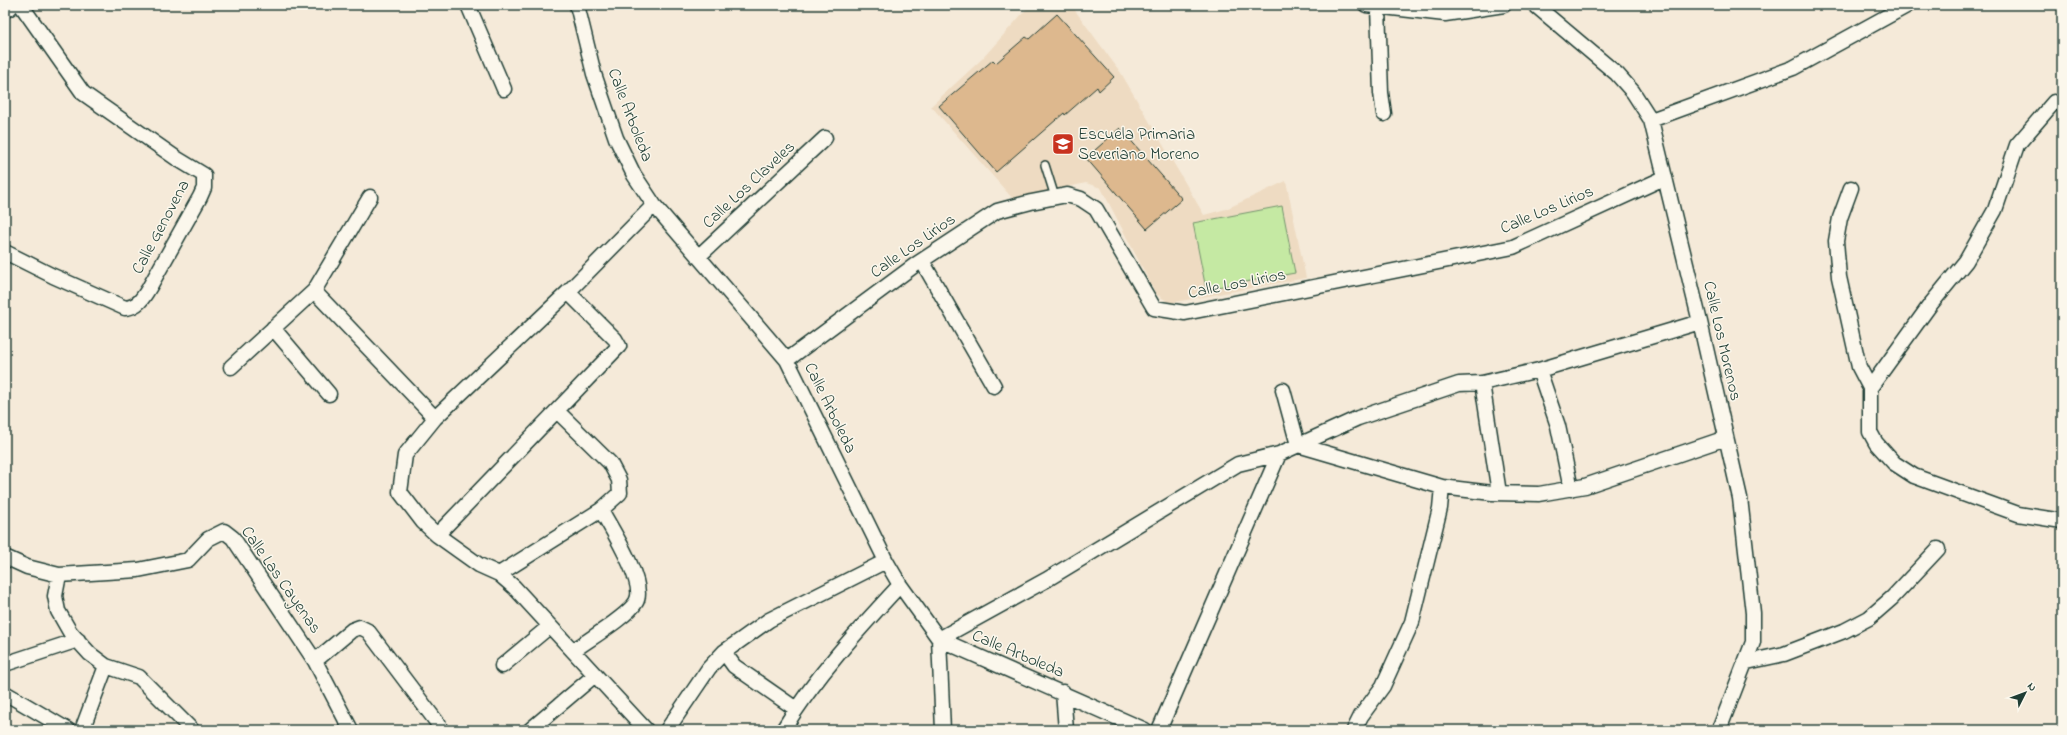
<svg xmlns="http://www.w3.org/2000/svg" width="2067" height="735" font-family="'Indie Flower',sans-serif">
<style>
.built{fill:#eedbc2}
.green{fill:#c5e9a3;stroke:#72936c}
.building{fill:#ddb88e;stroke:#1f3d34}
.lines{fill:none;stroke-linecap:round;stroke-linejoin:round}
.lane-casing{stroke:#1f3d34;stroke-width:10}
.street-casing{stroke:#1f3d34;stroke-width:17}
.primary-casing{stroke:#1f3d34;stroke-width:25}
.lane{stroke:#fbf7ec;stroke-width:7}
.street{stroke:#fbf7ec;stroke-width:14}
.primary{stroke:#fbf7ec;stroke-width:22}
.labels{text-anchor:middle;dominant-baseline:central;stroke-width:3;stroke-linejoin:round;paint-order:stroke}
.street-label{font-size:17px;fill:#1f3d34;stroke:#fbf7ec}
.poi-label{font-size:17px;fill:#1f3d34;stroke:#fbf7ec;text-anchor:start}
</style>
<rect width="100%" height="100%" fill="#f5ead9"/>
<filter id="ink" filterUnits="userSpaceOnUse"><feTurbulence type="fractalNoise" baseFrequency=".025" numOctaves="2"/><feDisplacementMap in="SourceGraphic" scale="8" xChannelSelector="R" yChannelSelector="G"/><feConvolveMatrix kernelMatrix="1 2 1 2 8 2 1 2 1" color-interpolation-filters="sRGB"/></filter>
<g filter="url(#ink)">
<!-- built -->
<path class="built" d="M1030,5H1071L1121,73L1204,215L1226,209L1286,181L1306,278L1170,303L1156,294L1101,188L1086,183L1013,199L931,106L982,59Z"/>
<!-- green -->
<path class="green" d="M1282,206L1295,273L1206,289L1193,223Z"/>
<!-- building -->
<path class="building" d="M1057,14L1114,77L1099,91L1097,87L1065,115L1064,113L996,172L939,106L993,60L996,63L1026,37L1029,39Z
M1120,128L1182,199L1147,229L1086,158Z"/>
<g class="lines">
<!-- lane casing -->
<g class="lane-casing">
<path id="lane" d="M1045,165L1055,197"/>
</g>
<!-- street casing -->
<g class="street-casing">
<path id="street" d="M468,5L504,89
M577,5L594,74L616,138L634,175L654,205L787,360L886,561L900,585L939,639L1145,730
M1366,5L1445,14L1504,5
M1535,5L1617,74L1633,92L1651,120L1700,322L1740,498L1753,613V642L1719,730
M1378,7L1381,93L1384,114
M1651,120L1793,68L1908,5
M1851,188L1840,218L1836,241L1839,277L1859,367L1870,388V432L1876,443L1894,463L1914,476L2018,514L2062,521
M5,252L53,276L125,308C138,307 143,298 149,288L200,197L204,188V175L176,158L83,93L21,5
M698,257L825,138
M922,261L994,386
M314,291L435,418
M273,328L329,394
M787,360L915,265L997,211L1031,202L1067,195L1081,199L1096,209L1154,308L1185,313L1513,247L1664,178
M231,367L314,291L370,197
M1539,370L1558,426L1571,489
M1482,383L1499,493
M1870,388L1930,305L1966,261L1995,210L2017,145L2054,102
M1283,390L1298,445L1442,487L1492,493L1539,494L1585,486L1726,438
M437,535L619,346L615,339L568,292
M5,557L27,567L59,575L138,570L188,560L208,539L224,531L233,538L315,661L351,730
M499,574L601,510L620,493L619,480L610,463L557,411
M59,575L55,596L58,611L70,632L90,654L106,666L139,677L192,730
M939,639L1046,580L1238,464L1279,454L1358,418L1459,384L1482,383L1539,370L1700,322
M939,639L943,730
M573,651C588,640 628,616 636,602C647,584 611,528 601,510
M724,652L734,666L796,709
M315,661L352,630L360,627L368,631L439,725
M1747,662L1784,654L1844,631L1869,618L1892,598L1938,549
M5,664L78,640
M502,666L550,626
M1063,692L1066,730
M5,693L68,730
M82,730L106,666
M530,730L595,675
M646,730L514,587L499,574L479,565L437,535L423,522L400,492L405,455L435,418L568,292L654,205
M667,730L709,668L724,652L769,620L886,561
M783,730C815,677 858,630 900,585
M1159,730L1279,454
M1354,730L1361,716L1383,686L1412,622L1440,508L1442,487"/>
</g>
<!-- primary casing -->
<g class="primary-casing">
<path id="primary" d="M5,6L7,5"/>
</g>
<!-- lane -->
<use href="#lane" class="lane"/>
<!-- street -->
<use href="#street" class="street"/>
<!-- primary -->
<use href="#primary" class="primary"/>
</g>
</g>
<!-- icons -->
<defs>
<g id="school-square" transform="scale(1.15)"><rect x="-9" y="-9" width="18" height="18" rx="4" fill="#c8321e" stroke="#fbf7ec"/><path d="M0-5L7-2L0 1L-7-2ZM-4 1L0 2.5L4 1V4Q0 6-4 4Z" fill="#fff"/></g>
</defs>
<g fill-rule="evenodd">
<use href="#school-square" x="1063" y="144"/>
</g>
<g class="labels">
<!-- street labels -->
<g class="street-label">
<text transform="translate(630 115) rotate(69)">Calle Arboleda</text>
<text transform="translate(749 185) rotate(-43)">Calle Los Claveles</text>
<text transform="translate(1547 210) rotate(-23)">Calle Los Lirios</text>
<text transform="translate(161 227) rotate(-62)">Calle Genovena</text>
<text transform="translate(913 246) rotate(-35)">Calle Los Lirios</text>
<text transform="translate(1237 284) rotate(-11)">Calle Los Lirios</text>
<text transform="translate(1722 341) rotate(77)">Calle Los Morenos</text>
<text transform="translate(830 408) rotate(64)">Calle Arboleda</text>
<text transform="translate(281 580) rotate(55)">Calle Las Cayenas</text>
<text transform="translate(1018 654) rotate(23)">Calle Arboleda</text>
</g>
<!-- poi labels -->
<g class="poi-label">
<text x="1078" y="134">Escuela Primaria<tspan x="1078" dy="20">Severiano Moreno</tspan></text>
</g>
</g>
<!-- margin -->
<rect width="2067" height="735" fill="none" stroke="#fbf7ec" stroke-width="20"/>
<rect x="10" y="10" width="2047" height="715" fill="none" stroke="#1f3d34" stroke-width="1.5" filter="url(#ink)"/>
<!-- north arrow -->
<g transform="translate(2025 693) rotate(48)" stroke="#fbf7ec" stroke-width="3" paint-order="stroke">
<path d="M0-3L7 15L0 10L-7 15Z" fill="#1f3d34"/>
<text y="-6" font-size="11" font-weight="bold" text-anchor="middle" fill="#1f3d34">N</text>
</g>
</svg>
